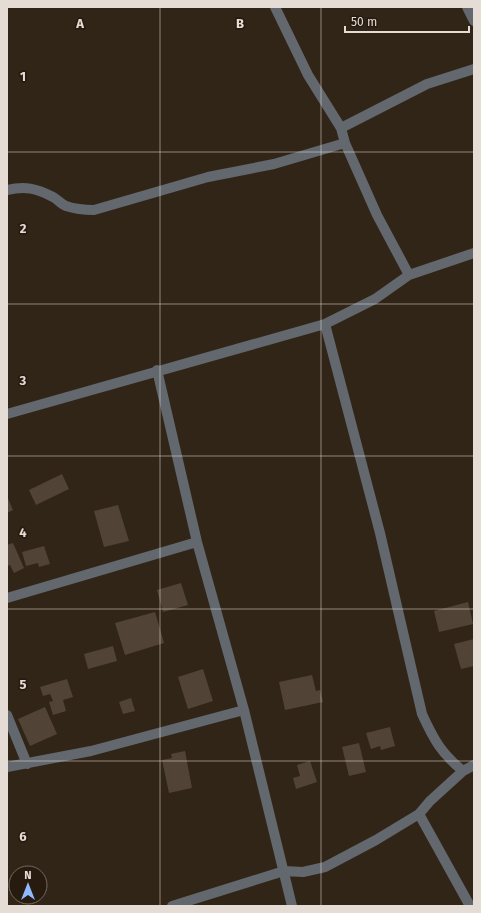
<svg xmlns="http://www.w3.org/2000/svg" width="481" height="913" font-family="'Fira Sans',sans-serif">
<style>
.building{fill:#514436}
.lines{fill:none;stroke-linecap:round;stroke-linejoin:round}
.minor{stroke:#63686f;stroke-width:10}
.grid{fill:none;stroke:#e5ddd5;stroke-width:1;stroke-opacity:0.55}
.grid-label{font-size:13px;text-anchor:middle;font-weight:bold;fill:#e5ddd5;stroke:#271b0f;stroke-width:3.5;stroke-linejoin:round;paint-order:stroke}
</style>
<rect width="100%" height="100%" fill="#312518"/>
<!-- building -->
<path class="building" d="M62,474L69,489L36,505L29,490Z
M7,496L13,510L7,513Z
M118,505L129,541L104,547L94,511Z
M13,543L24,568L14,573L10,565L7,566V545Z
M44,546L50,564L39,567L38,563L26,566L22,552Z
M181,583L188,605L163,612L157,590Z
M468,602L473,624L439,632L434,611Z
M155,612L164,643L125,655L115,623Z
M474,639V666L461,669L454,644Z
M113,646L117,661L88,669L84,654Z
M203,669L213,701L188,709L178,677Z
M312,675L316,691L320,690L323,702L285,710L279,682Z
M67,679L73,697L63,700L66,711L53,715L49,702L53,701L50,694L43,696L40,687Z
M131,698L135,711L123,714L119,702Z
M45,707L57,734L30,746L18,719Z
M390,727L395,746L381,750L380,746L371,749L366,733Z
M359,743L366,772L349,776L342,747Z
M185,751L192,788L169,793L162,760L172,758L171,754Z
M310,761L317,782L296,789L293,778L300,776L297,765Z"/>
<g class="lines">
<!-- minor -->
<path class="minor" d="M275,7L308,75L341,128L345,143L377,215L409,275
M467,7L474,21
M341,128L427,84L474,69
M7,190C25,186 36,188 53,197C57,199 61,204 66,206C75,209 84,210 94,210L208,177L274,164L345,143
M325,324L380,533L422,714C434,740 441,753 463,771
M157,370L197,542L244,710L292,906
M7,414L325,324L375,299L409,275L474,253
M7,598L197,542
M7,715L27,764
M7,767L91,751L244,710
M419,814L470,906
M172,906L284,871L303,872L325,867L376,840L419,814L430,801L463,771L474,765"/>
</g>
<!-- grid -->
<path class="grid" d="M160,7V906M321,7V906M7,152H474M7,304H474M7,456H474M7,609H474M7,761H474"/>
<g class="grid-label">
<text x="80" y="28">A</text>
<text x="240" y="28">B</text>
<text x="23" y="81">1</text>
<text x="23" y="233">2</text>
<text x="23" y="385">3</text>
<text x="23" y="537">4</text>
<text x="23" y="689">5</text>
<text x="23" y="841">6</text>
</g>
<!-- border -->
<rect width="481" height="913" fill="none" stroke="#e5ddd5" stroke-width="16"/>
<!-- north arrow -->
<g transform="translate(28 885)"><circle r="19" fill="#271b0f" stroke="#73695e"/>
<path d="M0-3L7 15L0 10L-7 15Z" fill="#8eb9fd"/>
<text y="-6" font-size="11" font-weight="bold" text-anchor="middle" fill="#e5ddd5">N</text>
</g>
<!-- scale -->
<path d="M345 26v6h124v-6" fill="none" stroke="#e5ddd5" stroke-width="2"/>
<text x="351" y="26" font-size="12" fill="#e5ddd5" stroke="#271b0f" stroke-width="3" paint-order="stroke">50 m</text>
</svg>
